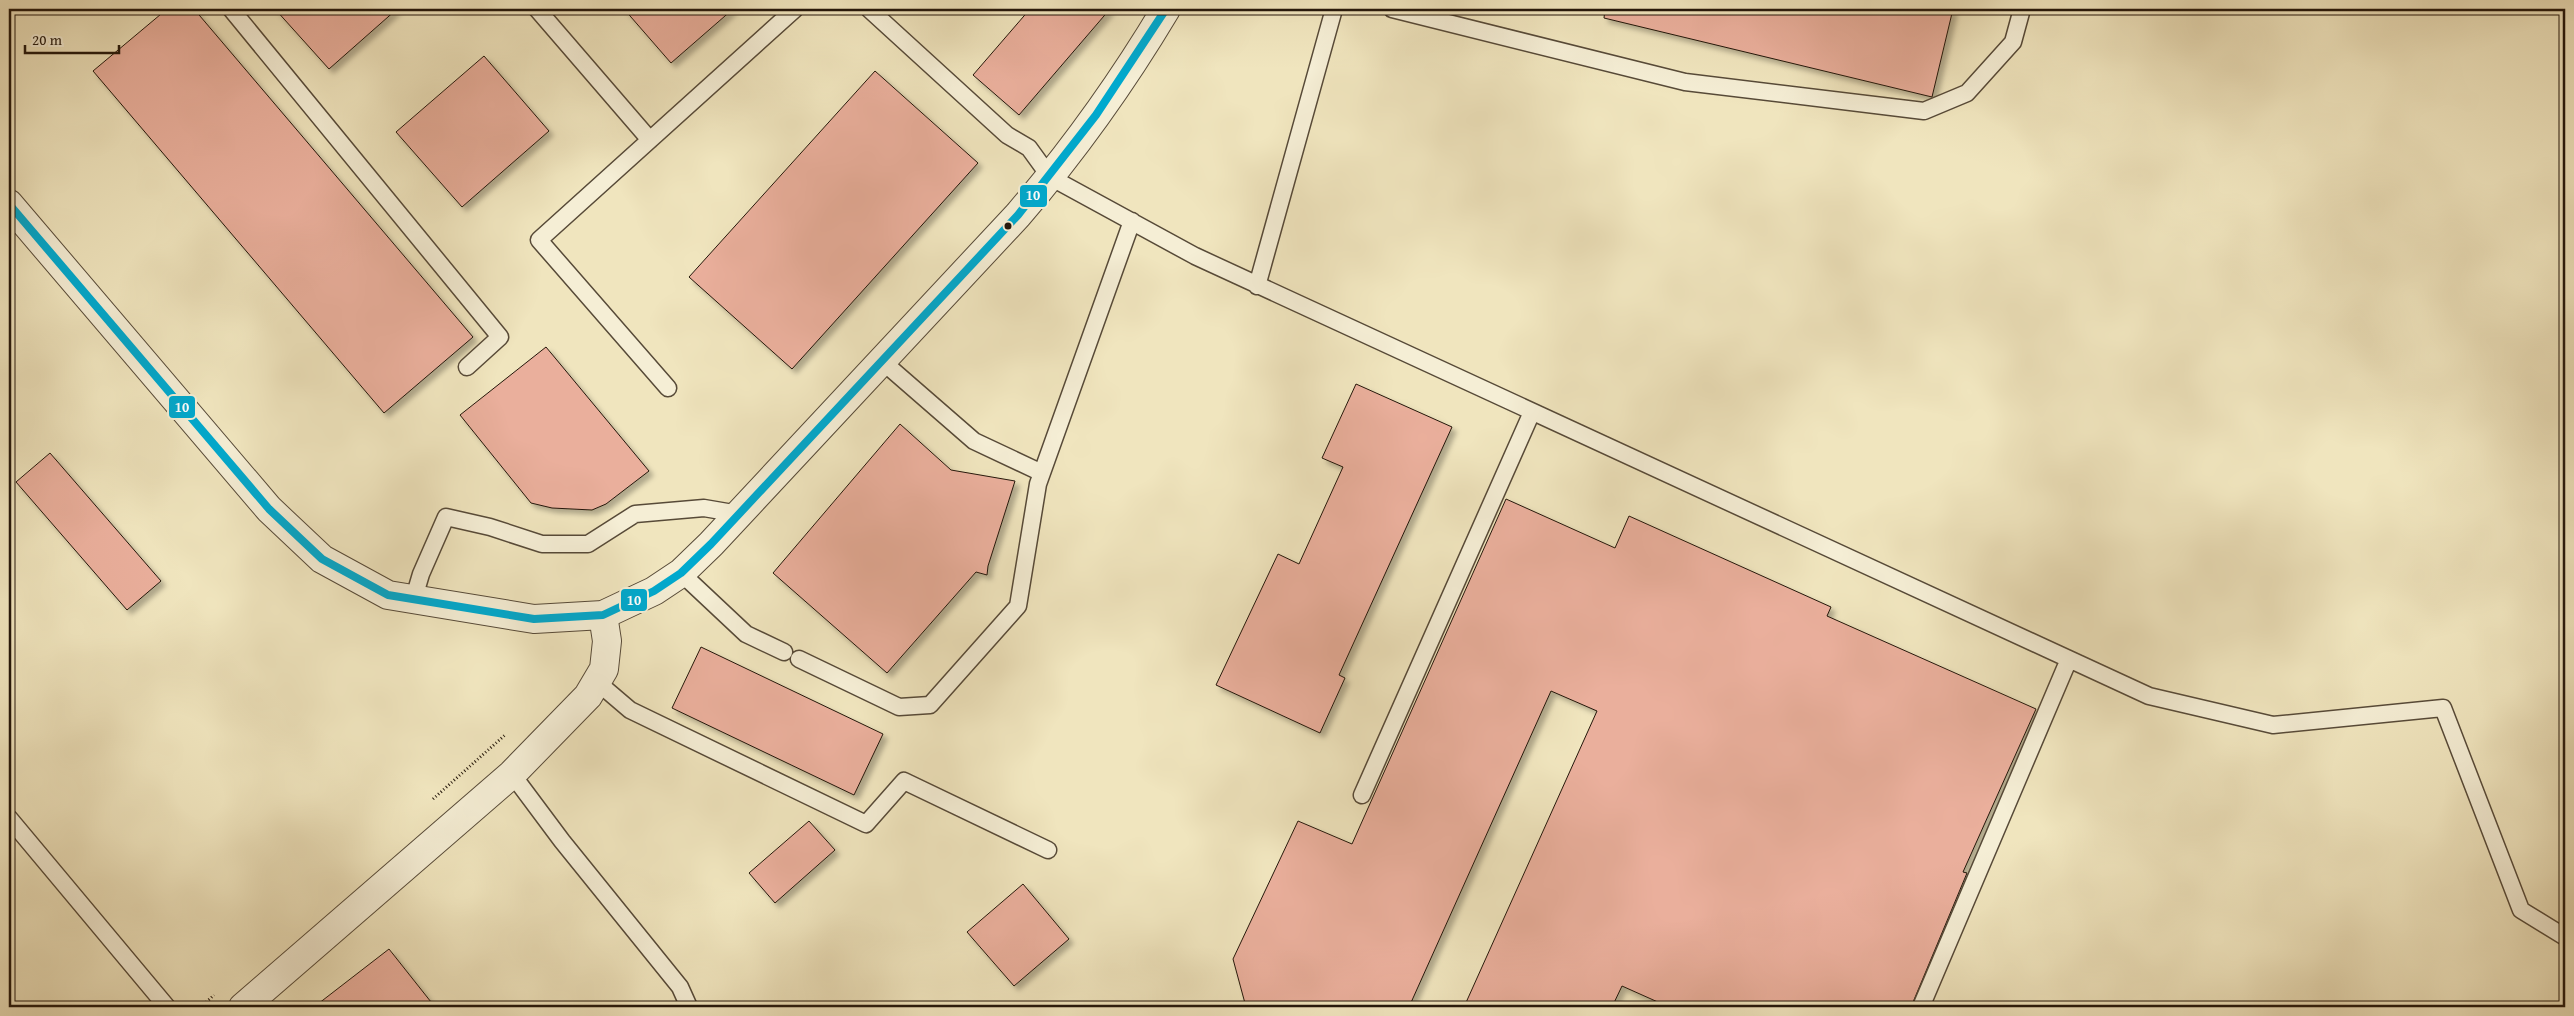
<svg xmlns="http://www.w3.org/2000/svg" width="2574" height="1016" font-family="'Gentium Book Plus',serif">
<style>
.building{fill:#eaaf9c;stroke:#24170b;filter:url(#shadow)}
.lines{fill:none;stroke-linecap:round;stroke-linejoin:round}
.service-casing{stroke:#574a38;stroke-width:19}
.minor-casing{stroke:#574a38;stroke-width:30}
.tertiary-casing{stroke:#574a38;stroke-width:30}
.path{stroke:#24170b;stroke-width:3;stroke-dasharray:1 2.5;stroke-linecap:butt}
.service{stroke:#f5eed5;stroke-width:16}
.minor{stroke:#f5eed5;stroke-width:28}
.tertiary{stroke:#f5eed5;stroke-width:28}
.bus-1-casing{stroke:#f5eed5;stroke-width:11}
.bus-1{stroke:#00a9ce;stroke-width:8}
.bus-dot{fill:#24170b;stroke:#f5eed5;stroke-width:2}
.line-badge{stroke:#f5eed5;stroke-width:2}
.badge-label{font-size:14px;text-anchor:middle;font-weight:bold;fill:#fff}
</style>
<defs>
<filter id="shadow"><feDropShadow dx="4.5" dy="4.5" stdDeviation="2.5" flood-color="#0004"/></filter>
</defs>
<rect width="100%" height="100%" fill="#f0e5be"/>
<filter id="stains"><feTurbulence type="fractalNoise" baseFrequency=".004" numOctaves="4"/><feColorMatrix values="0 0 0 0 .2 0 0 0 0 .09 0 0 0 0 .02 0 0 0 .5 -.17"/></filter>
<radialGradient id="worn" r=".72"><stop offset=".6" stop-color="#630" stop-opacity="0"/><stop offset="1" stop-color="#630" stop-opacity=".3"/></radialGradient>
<!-- building -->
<path class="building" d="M167,9H194L473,337L384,413L93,71Z
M275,9H397L329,69Z
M624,9H733L671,63Z
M1030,9H1110L1019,115L973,75Z
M1605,9H1953L1932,97L1604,18Z
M484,56L549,131L462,207L396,132Z
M875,71L978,163L792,369L689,277Z
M546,347L649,471L606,504L592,510L552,508L531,503L460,415Z
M1356,384L1452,427L1339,675L1345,678L1320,733L1216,685L1278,554L1299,564L1343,467L1322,458Z
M900,424L951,470L1015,481L988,566L987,575L976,572L887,673L773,573Z
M50,453L161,581L127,610L16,482Z
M1506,499L1615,548L1629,516L1831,607L1827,616L2036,709L1963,872L1967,873L1911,1007H1669L1622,986L1612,1007H1464L1597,711L1551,691L1409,1007H1246L1233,959L1298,821L1352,844Z
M701,647L883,734L854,795L672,708Z
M809,821L835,850L775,903L749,873Z
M1023,884L1069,939L1014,986L967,932Z
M389,949L435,1007H314Z"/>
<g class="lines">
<!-- service casing -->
<g class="service-casing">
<path id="service" d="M231,9L500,337L467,367
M537,9L650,140
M869,9L1007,135L1029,148L1050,177L1195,256L2149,696L2273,725L2443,708L2521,910L2565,937
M1392,9L1685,82L1924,111L1967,93L2013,42L2022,9
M1257,286L1334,9
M882,361L974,441L1042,473
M668,388L539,240L795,9
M681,573L746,634L784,652
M413,601L421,574L446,517L490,527L542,544H588L635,514L704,508L739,514
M799,659L899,707L930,705L1018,606L1038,484L1132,221
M596,681L630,710L866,824L904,781L1048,850
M512,774L562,841L680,987L689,1007
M1362,795L1532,412
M9,818L167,1007
M1921,1007L2069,659"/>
</g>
<!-- minor casing -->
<g class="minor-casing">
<path id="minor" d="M243,1007L512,774L588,696L604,669L607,641L603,615"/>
</g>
<!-- tertiary casing -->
<g class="tertiary-casing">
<path id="tertiary" d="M9,204L269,509L322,559L388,595L534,619L603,615L654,591L681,573L711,544L1018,215C1073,151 1123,81 1166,9"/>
</g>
<!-- path -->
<path class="path" d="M433,799L505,735
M201,1007L214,995"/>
<!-- service -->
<use href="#service" class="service"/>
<!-- minor -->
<use href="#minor" class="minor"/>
<!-- tertiary -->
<use href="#tertiary" class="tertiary"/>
<!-- bus-1 casing -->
<g class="bus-1-casing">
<path id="bus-1" d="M9,204L269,509L322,559L388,595L534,619L603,615L654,591L681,573L711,544L1018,215L1096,115L1166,9"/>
</g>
<!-- bus-1 -->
<use href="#bus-1" class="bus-1"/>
</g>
<!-- markers -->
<circle class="bus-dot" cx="1008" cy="226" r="4.5"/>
<g class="line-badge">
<rect x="1019" y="184" width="29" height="24" rx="5" fill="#00a9ce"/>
<rect x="168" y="395" width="28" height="24" rx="5" fill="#00a9ce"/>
<rect x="620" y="588" width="28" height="24" rx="5" fill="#00a9ce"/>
</g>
<g class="badge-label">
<text x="1033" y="200">10</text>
<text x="182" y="412">10</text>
<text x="634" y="605">10</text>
</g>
<!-- margin -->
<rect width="2574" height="1016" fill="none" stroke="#f0e5be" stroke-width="30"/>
<rect x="10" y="10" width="2554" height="996" fill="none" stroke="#24170b" stroke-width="2.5"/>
<rect x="15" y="15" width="2544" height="986" fill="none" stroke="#24170b"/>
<!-- scale -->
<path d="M25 45v8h94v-8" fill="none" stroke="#24170b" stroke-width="2.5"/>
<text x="32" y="45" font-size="15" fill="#24170b" stroke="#f5eed5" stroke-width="4" paint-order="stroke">20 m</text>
<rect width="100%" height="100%" filter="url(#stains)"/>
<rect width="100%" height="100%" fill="url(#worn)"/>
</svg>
